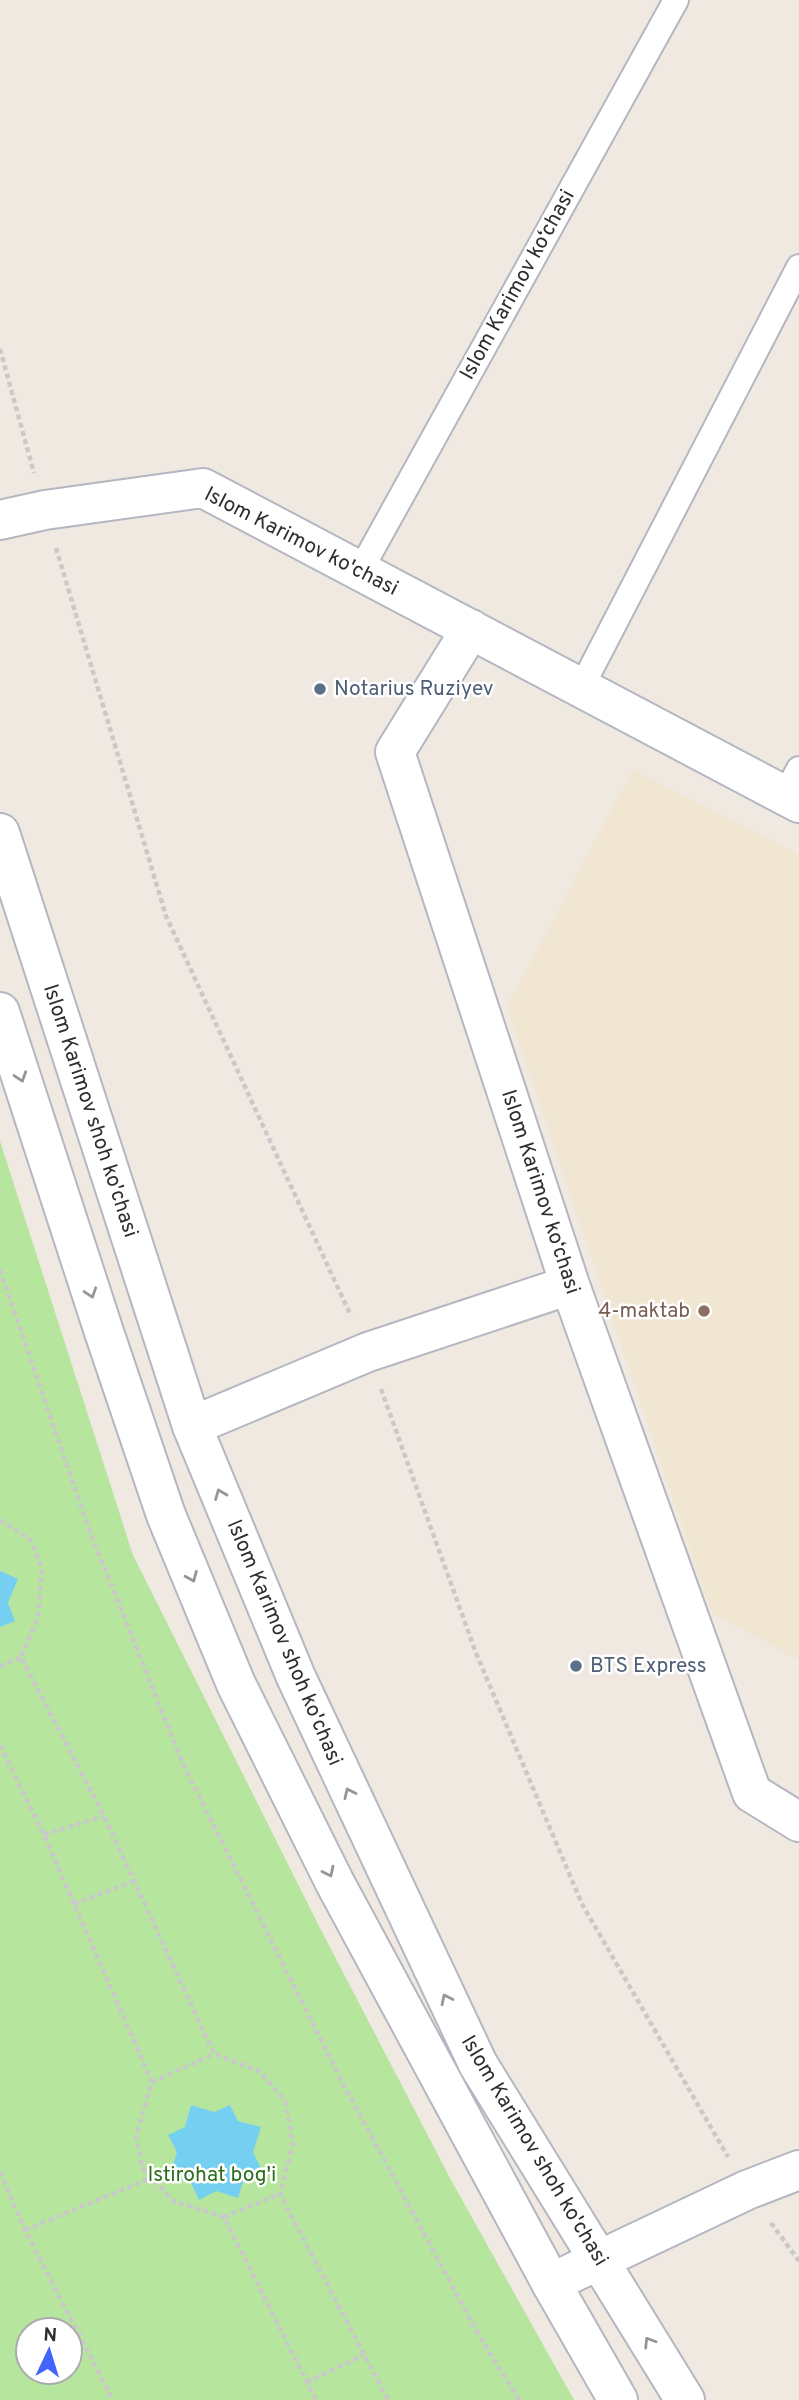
<svg xmlns="http://www.w3.org/2000/svg" width="799" height="2400" font-family="Overpass,sans-serif">
<style>
.education{fill:#f0e6d1}
.green{fill:#b6e59e;fill-rule:evenodd}
.water{fill:#75cff0}
.lines{fill:none;stroke-linecap:round;stroke-linejoin:round}
.service-casing{stroke:#b4b7c1;stroke-width:28}
.minor-casing{stroke:#b4b7c1;stroke-width:42}
.secondary-casing{stroke:#b4b7c1;stroke-width:42}
.path{stroke:#c9c9c9;stroke-width:4.5;stroke-dasharray:5 3.5;stroke-linecap:butt}
.service{stroke:#fff;stroke-width:24}
.minor{stroke:#fff;stroke-width:38}
.secondary{stroke:#fff;stroke-width:38}
.oneway{stroke:#969696}
.service-dot{fill:#5c6f8a;stroke:#fff;stroke-width:2.5}
.education-dot{fill:#8d6e63;stroke:#fff;stroke-width:2.5}
.labels{text-anchor:middle;dominant-baseline:central;stroke-width:5;stroke-linejoin:round;paint-order:stroke}
.street-label{font-size:21px;fill:#2e2e2e;stroke:#fff}
.service-label{font-size:21px;fill:#4e5e75;stroke:#fff;text-anchor:start}
.education-label{font-size:21px;fill:#785e54;stroke:#fff;text-anchor:end}
.park-label{font-size:21px;fill:#2c6e1b;stroke:#fff}
</style>
<rect width="100%" height="100%" fill="#efe9e1"/>
<!-- education -->
<path class="education" d="M633,769L799,855V1660L712,1614L507,1007Z"/>
<!-- green -->
<path class="green" d="M0,1141L133,1555L320,1928L451,2180L574,2400H0ZM28,2330H70V2372H28Z"/>
<!-- water -->
<path class="water" d="M0,1571L18,1579L8,1603L15,1621L0,1627Z
M191,2105L214,2112L230,2105L238,2121L261,2127L253,2152L262,2170L244,2178L238,2198L216,2191L199,2200L191,2183L169,2176L177,2152L168,2135L185,2127Z"/>
<g class="lines">
<!-- service casing -->
<g class="service-casing">
<path id="service" d="M360,571L676,0
M581,688L799,267
M785,795L799,769"/>
</g>
<!-- minor casing -->
<g class="minor-casing">
<path id="minor" d="M0,520L45,510L203,488L799,803
M471,629L395,752L570,1285L752,1793L799,1822
M192,1426L368,1352L570,1285
M551,2283L747,2190L799,2170"/>
</g>
<!-- secondary casing -->
<g class="secondary-casing">
<path id="secondary" d="M0,833L192,1426L296,1677L478,2064L685,2400
M0,1012L104,1332L166,1515L236,1684L335,1883L551,2283L618,2400"/>
</g>
<!-- path -->
<path class="path" d="M0,349L34,473
M56,548L166,916L351,1316
M0,1270L90,1532L183,1764L339,2076L477,2332L519,2400
M381,1389L476,1653L582,1904L728,2157
M0,1520L31,1540L42,1569L38,1617L21,1657L104,1816L214,2054L259,2071L285,2100L293,2144L280,2194L388,2400
M0,1666L21,1657
M0,1745L44,1835L152,2082L136,2136L142,2168L173,2201L224,2217L316,2400
M44,1835L103,1816
M74,1904L134,1881
M152,2082L214,2054
M0,2172L25,2230L113,2400
M224,2217L280,2194
M771,2223L799,2261
M25,2230L151,2178
M307,2382L364,2355"/>
<!-- service -->
<use href="#service" class="service"/>
<!-- minor -->
<use href="#minor" class="minor"/>
<!-- secondary -->
<use href="#secondary" class="secondary"/>
</g>
<!-- one-way arrows -->
<defs><path id="oneway-chevron" d="M-2-3.5L2.5 0L-2 3.5" fill="none" stroke-width="1.6" stroke-linecap="round" stroke-linejoin="round" transform="scale(1.75)"/></defs>
<g class="oneway">
<use href="#oneway-chevron" transform="translate(21 1077) rotate(72)"/>
<use href="#oneway-chevron" transform="translate(91 1293) rotate(72)"/>
<use href="#oneway-chevron" transform="translate(220 1494) rotate(-112)"/>
<use href="#oneway-chevron" transform="translate(192 1577) rotate(67)"/>
<use href="#oneway-chevron" transform="translate(349 1793) rotate(-115)"/>
<use href="#oneway-chevron" transform="translate(329 1872) rotate(64)"/>
<use href="#oneway-chevron" transform="translate(446 1999) rotate(-116)"/>
<use href="#oneway-chevron" transform="translate(649 2342) rotate(-122)"/>
</g>
<!-- markers -->
<g class="service-dot">
<circle cx="320" cy="689" r="7"/>
<circle cx="576" cy="1666" r="7"/>
</g>
<circle class="education-dot" cx="704" cy="1311" r="7"/>
<g class="labels">
<!-- street labels -->
<g class="street-label">
<text transform="translate(518 285) rotate(-61)">Islom Karimov ko‘chasi</text>
<text transform="translate(301 542) rotate(27)">Islom Karimov ko'chasi</text>
<text transform="translate(90 1111) rotate(72)">Islom Karimov shoh ko'chasi</text>
<text transform="translate(540 1192) rotate(72)">Islom Karimov ko‘chasi</text>
<text transform="translate(284 1643) rotate(67)">Islom Karimov shoh ko'chasi</text>
<text transform="translate(534 2151) rotate(59)">Islom Karimov shoh ko'chasi</text>
</g>
<!-- service labels -->
<g class="service-label">
<text x="334" y="689">Notarius Ruziyev</text>
<text x="590" y="1666">BTS Express</text>
</g>
<!-- education labels -->
<g class="education-label">
<text x="690" y="1311">4-maktab</text>
</g>
<!-- park labels -->
<g class="park-label">
<text x="212" y="2175">Istirohat bog'i</text>
</g>
</g>
<!-- north arrow -->
<g transform="translate(49 2351) rotate(4)"><circle r="33" fill="#ffffff" stroke="#ababab" stroke-width="2"/>
<path d="M0-5L12 26L0 18L-12 26Z" fill="#4264fb"/>
<text y="-10" font-size="19" font-weight="bold" text-anchor="middle" fill="#2e2e2e">N</text>
</g>
</svg>
